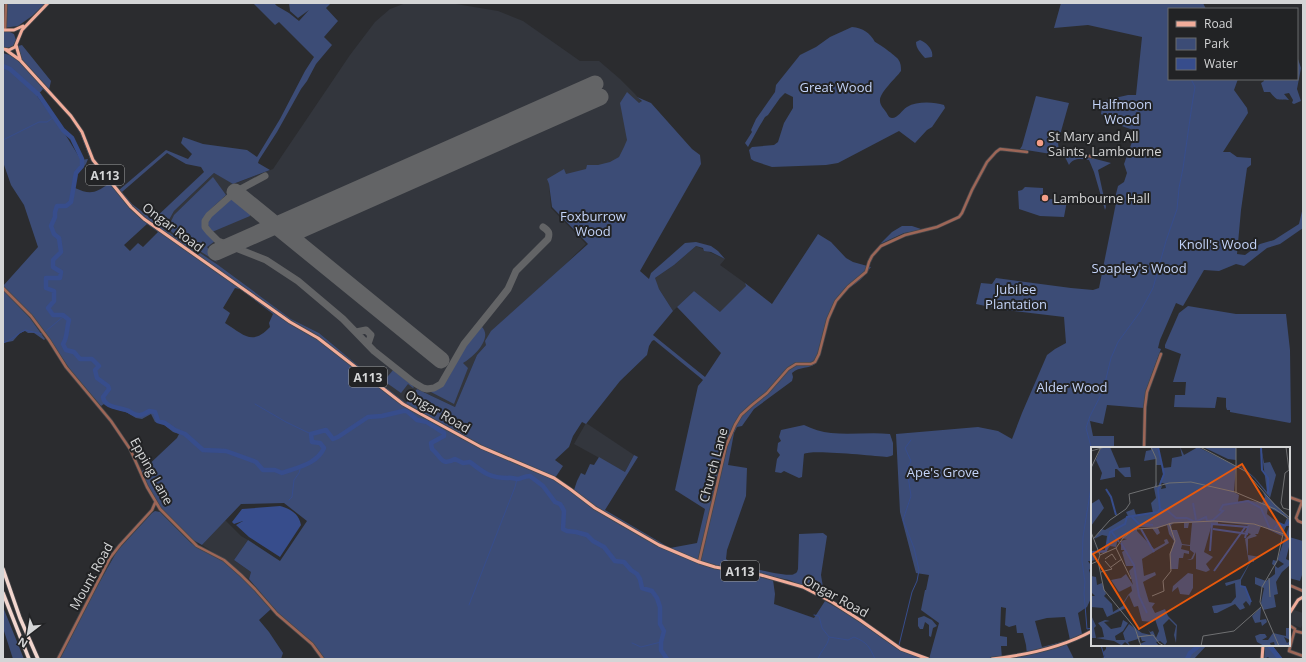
<svg xmlns="http://www.w3.org/2000/svg" width="1306" height="662" font-family="'Open Sans',sans-serif">
<style>
.built{fill:#33363d}
.green{fill:#3c4c76;fill-rule:evenodd}
.water{fill:#374d8c}
.lines{fill:none;stroke-linecap:round;stroke-linejoin:round}
.stream{stroke:#374d8c;stroke-width:1}
.river{stroke:#374d8c;stroke-width:4.5}
.taxiway{stroke:#636466;stroke-width:7}
.runway{stroke:#636466;stroke-width:17}
.minor-casing{stroke:#46474a;stroke-width:4}
.major-casing{stroke:#46474a;stroke-width:4.5}
.highway-casing{stroke:#46474a;stroke-width:5}
.minor{stroke:#9d6657;stroke-width:2.5}
.major{stroke:#f1ac9a;stroke-width:3}
.highway{stroke:#f2d6ce;stroke-width:3.5}
.poi-dot{fill:#f49e87;stroke:#222325;stroke-width:1.5}
.labels{text-anchor:middle;dominant-baseline:central;stroke-width:4;stroke-linejoin:round;paint-order:stroke}
.shield{fill:#222325;stroke:#9fa0a1;stroke-width:1}
.shield-label{font-size:12px;font-weight:bold;fill:#d4d5d6}
.park-label{font-size:13px;fill:#c4d4f9;stroke:#222325}
.poi-label{font-size:13px;fill:#d4d5d6;stroke:#222325;text-anchor:start}
.street-label{font-size:13px;fill:#d4d5d6;stroke:#222325}
.inset-river{fill:none;stroke:#374d8c;stroke-width:2}
.inset-road{fill:none;stroke:#6f7072;stroke-width:1}
.view{fill:#e8590c;fill-opacity:0.15;stroke:#e8590c;stroke-width:2}
.inset-edge{fill:none;stroke:#d4d5d6;stroke-width:2}
</style>
<rect width="100%" height="100%" fill="#2b2c2f"/>
<!-- built -->
<path class="built" d="M406,3H450L498,11L523,21L580,61H599L620,79L635,94L680,147L659,157L549,184L551,208L586,244L503,326L477,355L455,407L417,389L406,403L362,369L319,333L291,319L164,230L174,211L214,173L234,184L273,169L350,55L375,22L390,9Z
M696,246L725,259L720,265L745,283L746,286L720,313L694,291L673,311L659,289L655,282V278L674,265Z
M586,423L634,455L625,472L574,444Z
M225,520L241,536L248,540L234,560L251,572L249,579L219,556L202,545Z
M1289,609L1294,610L1303,613V623L1301,628L1289,623Z"/>
<!-- green -->
<path class="green" d="M3,3H46L32,16L18,26L3,28Z
M253,3H274L277,6L289,13L299,21L309,10L298,18L290,11L289,3H331L326,8L338,21L324,37L332,45L316,64L307,81L301,89L277,132L259,160L258,163L270,170L233,184L214,173L174,211L164,229L218,265L291,319L319,333L362,369L406,403L417,389L455,407L477,355L486,345L485,341L491,331L588,244L552,207L549,184L547,179L564,169L566,174L586,169L587,165H598L610,162L619,157L624,147L627,140L620,103L627,92L639,103L642,101L637,97L651,103L692,149L700,155L701,164L640,271L649,279L651,273L685,243L696,242L711,246L718,251L725,259L711,252L704,251L703,248L696,246L674,265L655,278L659,289L673,311L653,335L705,377L721,353L677,307L694,291L720,312L746,286L745,283L772,304L818,234L831,242L846,258L853,262L871,267C868,271 866,274 863,277C855,286 843,289 836,302C829,315 821,358 815,364C809,369 800,366 792,373L793,377L792,381L754,409L742,426L737,427L734,433L728,465L747,468L746,496L727,550L726,559C731,564 750,569 758,568L759,570C766,571 789,577 794,574C797,573 797,572 798,569L799,534L823,533L827,536L821,575L823,587L831,599L789,580L755,573L738,572L773,580L775,594L774,604L814,618L825,601L848,614L898,649L924,659H324L319,652L278,613L249,579L251,572L234,560L248,540L280,561L307,521L284,503L241,504L202,545L193,540L159,506L141,472L177,438L179,434L173,432L163,424L155,422L151,414L142,419L136,418L126,412L115,409L104,404L101,406L71,371L48,337L29,312L3,286L38,247L24,205L11,185L3,162V53L19,58L22,60L18,46L22,45L51,81L49,90L72,115L83,131L94,159L119,190L166,150L188,159L192,154L181,143L183,137L203,144L247,150L257,157L280,119L305,71L314,57L279,22L275,25ZM43,89L70,117L80,133L90,159L108,184C96,193 90,195 75,188L77,174L86,164L88,159L81,160L65,134L37,96ZM167,153L186,164L201,167L204,172L153,220L132,204L122,192ZM147,224L158,232L143,247L138,243L130,251L124,245ZM235,288L240,289L273,314L269,323L270,327C252,346 244,335 225,323L230,313L223,308ZM654,340L703,380L698,386L675,490L705,509L697,543L670,548L605,510L638,457L634,455L625,472L599,457L594,465L590,464L585,475L581,473L577,481L574,490L597,509L596,510L555,478L563,466L555,460L569,447L573,436L582,422L586,424L620,381L647,355L649,346L652,341Z
M1061,3H1203L1206,9H1169V79H1238L1234,90L1247,108L1248,113L1223,152H1230L1237,157L1251,158V165L1247,168L1241,210L1237,254L1245,255L1260,244L1274,240L1299,224L1303,207V228L1280,244L1267,248L1244,266L1236,264L1219,271L1204,270L1183,306L1176,303L1160,340L1158,348L1161,349L1148,385L1144,408L1107,405L1103,424L1090,421L1093,436H1114V448H1092V561H1088L1092,567L1089,570L1090,573L1092,572V596L1087,607L1078,613L1082,634L1070,640L1065,617L1047,618L1035,621L1042,647L1065,641L1074,659H1005L1027,655L1026,645L1023,633H1017L1016,625L1009,627L1005,625L1006,608L1001,607L1000,636L1007,637V646H1001L1002,659H929L939,623L921,610L925,590H926L929,575L916,573L900,512L896,434L978,427L998,431L1012,439L1022,413L1047,355L1055,349L1066,343L1064,317L1005,310L976,304L981,283L992,284L996,278L1071,288L1093,290L1099,288L1116,203V194L1118,186L1124,182L1127,173L1124,164L1136,131L1116,124L1101,114L1102,107L1106,100L1128,95H1136L1142,37L1088,25L1054,28Z
M852,27C863,28 870,33 875,42C878,43 896,56 898,59C901,63 901,67 901,71C896,78 879,93 880,101C880,105 884,109 886,112C888,115 889,118 892,118C898,118 902,110 907,107C917,101 934,102 944,105L945,108L932,127L927,130L915,143L899,131L838,163L826,165L772,167L754,161L751,159L749,150L752,147L774,145L778,142L784,123L793,108V97L785,93L780,98L768,115L765,117L759,127L748,147L745,143L752,132L751,130L756,119L775,92L776,85L800,55L816,47L830,37Z
M8,31L14,34L16,40L13,46L7,48L3,47V32Z
M920,40C926,42 934,50 932,57L925,58C921,53 916,49 916,42Z
M1297,56L1301,68L1297,89L1301,101L1294,104L1292,103L1293,100L1289,93L1284,94L1289,100C1277,99 1278,102 1270,92H1264L1261,83L1264,81V79H1297Z
M1036,96L1069,103L1058,142L1059,153L1051,154L1020,149L1022,146Z
M1063,153L1080,155L1111,163L1098,170L1106,207L1105,210L1094,172L1089,160C1081,159 1074,157 1069,165Z
M213,177L226,195C211,210 189,222 215,241L207,247L217,262L175,235L168,228L174,215Z
M1025,187L1043,188V194L1040,195V201C1045,201 1049,199 1053,199L1055,203L1057,202L1058,200L1067,201L1064,217L1040,216L1019,209L1018,191L1022,190Z
M231,198L250,214V216L212,232C199,218 221,206 231,198Z
M902,226H912L924,230L904,233L880,244L892,232Z
M3,290L30,318L45,339L44,340L34,333H28L25,331L20,333L13,341L3,343Z
M1188,306L1236,314H1286L1290,350L1291,422L1290,423L1230,412V410H1227L1226,407V398L1217,397L1215,408L1174,407L1175,395H1185L1186,382H1173L1181,354L1165,348V345L1179,313Z
M481,326C494,337 474,357 463,363L468,368L454,404L429,391C450,388 452,367 461,351C467,342 475,334 481,326Z
M393,370L414,387L413,388L408,384L401,393L384,381Z
M804,425C812,429 822,432 831,433C851,435 870,432 890,434L893,443V455L891,456L887,457C874,456 810,449 804,454L802,477L799,478L784,471L781,473L775,472L777,459L780,455L777,451L778,443L781,441L779,437L781,430Z
M155,511L160,512L191,543L223,561L241,576L261,595L271,609L259,620L269,632L283,653L281,659H60L94,592L117,551L152,513Z
M1289,537L1303,541V572L1300,581L1289,578Z
M3,607L24,659H13L3,628Z
M924,616L932,620L937,626L933,628L931,637L929,636V625L925,622L923,629H920L918,626V618Z
M1108,645H1207L1194,659H1099L1105,657L1103,652L1106,649V646Z
M1265,645H1272L1283,659H1270L1268,657L1264,659Z"/>
<!-- water -->
<path class="water" d="M280,506C291,509 299,514 301,525L280,557L249,537L236,525L243,521L234,524L232,522L242,509Z"/>
<g class="lines">
<!-- stream -->
<path class="stream" d="M3,140L39,122H47L54,117
M46,331L64,316
M3,343C12,340 17,334 25,330L42,334
M255,404L286,422L311,434
M1092,450L1086,428L1090,416L1103,391L1111,358L1118,342L1140,312L1153,288L1166,241L1177,209L1179,188L1183,168L1192,105L1195,87L1191,79
M289,500L292,497L294,480L299,473L301,466
M469,605L515,487L517,479
M814,615L819,616L822,628L829,637L848,640L854,637C868,643 869,646 875,659
M1092,628L1087,629L1084,593L1085,582L1082,561L1083,537L1092,481
M632,643L641,647L661,642
M899,645L912,592L917,581L919,570L914,548L903,520L911,496L907,469L911,461L905,448L911,440
M1101,645L1105,659
M818,659C821,650 827,647 829,638"/>
<!-- river -->
<path class="river" d="M3,66L10,69L39,95L63,130L72,138L82,159V166L76,173L71,202L66,206H57L55,212V217L51,226L54,234L59,238L61,252L53,260V267L61,272L60,278H46V288L54,291V301L48,308L53,315H63L69,320C66,330 68,336 63,344L66,350L74,352L80,359H92L99,366L95,370L97,378L108,386L109,389L103,397C105,408 118,407 126,410C131,411 133,415 138,415C142,416 146,413 149,411L155,412L158,421L165,423L175,430L185,434L203,450L226,451L256,462L263,470H275L282,473C298,467 317,464 324,448L320,443L312,442L311,434L326,430L333,439L338,437L368,417L382,416L403,411H407L417,420L427,422L444,433V436L431,443L432,449C441,456 441,467 455,459L463,463L470,462C484,473 490,478 508,478C511,477 514,479 518,479C522,478 525,476 530,476L543,486L555,502L560,504L562,507L564,511L563,529L567,531L576,532L587,535L593,541L604,547L615,561L624,562L631,570L637,574L640,579L642,588L652,591L657,598L660,607V624L664,631L661,642V650L667,659
M1269,645L1280,659
M1187,659L1190,653L1200,645"/>
<!-- taxiway -->
<path class="taxiway" d="M265,176L235,192L209,215L205,221V227L209,232L218,241L266,260L298,281L343,319L374,351L413,382L423,388L427,389L434,388L441,384L464,344L501,298L508,289L516,271L548,239C550,233 549,231 543,227
M356,332L366,330L371,335L368,344"/>
<!-- runway -->
<path class="runway" d="M235,192L441,360
M291,234L600,97
M216,252L595,84"/>
<!-- minor casing -->
<g class="minor-casing">
<path id="minor" d="M5,30L6,3
M1089,156L1093,157
M3,288L31,316L49,340L66,367L111,421L130,449L147,487L160,509L197,546L224,560L241,575L255,589L277,614L312,644L323,659
M1144,448L1145,407L1147,392L1161,354
M1289,497L1303,502
M1302,502L1296,518L1298,521L1303,523
M699,562L726,446L735,425L741,415L752,405L767,393L788,369L796,364H811L815,362L819,354L828,319L836,301L848,287L866,272L869,262L872,256L881,246L905,235L937,227L959,217L962,213L972,190L987,162L996,152L1000,149L1027,152
M1289,585L1303,591
M1289,625L1295,629L1289,651L1303,656
M1295,631L1303,633
M58,659L110,558L120,545L152,510L155,503"/>
</g>
<!-- major casing -->
<g class="major-casing">
<path id="major" d="M3,30H14L23,26
M16,45L20,59
M3,49L9,50L15,47L22,30L48,3
M6,50L20,60L71,116L82,132L93,160L131,207L144,219L266,305L290,322L318,338L403,404L419,413L481,447L554,478L570,489L595,508L659,545L699,562L715,567L761,575L803,587L832,602L860,620L901,649L928,659
M1289,614L1298,600L1303,597
M992,659C1027,655 1061,648 1092,631
M1262,659L1263,645"/>
</g>
<!-- highway casing -->
<g class="highway-casing">
<path id="highway" d="M3,569L20,618L38,659
M3,593L29,659"/>
</g>
<!-- minor -->
<use href="#minor" class="minor"/>
<!-- major -->
<use href="#major" class="major"/>
<!-- highway -->
<use href="#highway" class="highway"/>
</g>
<!-- markers -->
<g class="poi-dot">
<circle cx="1040" cy="143" r="4"/>
<circle cx="1045" cy="198" r="4"/>
</g>
<g class="labels">
<!-- shield labels -->
<g class="shield">
<rect x="86" y="165" width="38" height="20" rx="3"/>
<rect x="349" y="367" width="38" height="20" rx="3"/>
<rect x="721" y="561" width="38" height="20" rx="3"/>
</g>
<g class="shield-label">
<text x="105" y="175">A113</text>
<text x="368" y="377">A113</text>
<text x="740" y="571">A113</text>
</g>
<!-- park labels -->
<g class="park-label">
<text x="836" y="87">Great Wood</text>
<text x="1122" y="104">Halfmoon<tspan x="1122" dy="15">Wood</tspan></text>
<text x="593" y="216">Foxburrow<tspan x="593" dy="15">Wood</tspan></text>
<text x="1218" y="244">Knoll's Wood</text>
<text x="1139" y="268">Soapley's Wood</text>
<text x="1016" y="289">Jubilee<tspan x="1016" dy="15">Plantation</tspan></text>
<text x="1072" y="387">Alder Wood</text>
<text x="943" y="472">Ape's Grove</text>
</g>
<!-- poi labels -->
<g class="poi-label">
<text x="1048" y="136">St Mary and All<tspan x="1048" dy="15">Saints, Lambourne</tspan></text>
<text x="1053" y="198">Lambourne Hall</text>
</g>
<!-- street labels -->
<g class="street-label">
<text transform="translate(173 227) rotate(37)">Ongar Road</text>
<text transform="translate(438 411) rotate(30)">Ongar Road</text>
<text transform="translate(713 465) rotate(-75)">Church Lane</text>
<text transform="translate(152 471) rotate(61)">Epping Lane</text>
<text transform="translate(91 576) rotate(-61)">Mount Road</text>
<text transform="translate(836 596) rotate(29)">Ongar Road</text>
</g>
</g>
<!-- overview -->
<g transform="translate(1091 447)">
<rect width="199" height="199" fill="#2b2c2f"/>
<path d="M10,0H19L28,21L39,20L40,30H34L26,22H24V30L9,33L11,26L5,13L0,25ZM60,0H67L72,21L80,20L81,11L91,9L89,0L93,8L107,0L145,19L143,45L148,48L147,55L157,53L171,56L174,50L172,45L199,72L177,60L176,67L186,75L193,78L196,71L199,74L197,76H199V96L195,112L199,114V118L191,125L185,135L187,147L183,148L185,160L172,163L170,156L173,141L164,137V130L175,134L184,127V119L187,121L193,117L187,113L184,119L181,117L182,113L186,114L194,90L192,88H195L198,79H195L191,89L170,79L167,87H164L166,89L157,92V108L169,110L163,111V115L160,114L150,133V139L154,140L160,155L159,159L155,154L152,157L154,161L149,163L144,157L126,166H123L121,159L140,156L145,150L144,136L135,139L134,136L149,132L158,117L154,92L160,87L153,85L158,80L156,78L127,75V77H121L113,105L122,110L115,117L119,123L115,125L105,122V105L102,112L99,113H96L100,112L103,106L99,103V99L91,98L90,102L98,104V107L93,106L92,111H88L87,122H79V107L83,94L78,87L76,78L67,81L69,86L66,88L61,81L50,80L46,81V84L63,102L74,96L73,93L76,92L78,96L51,112L53,129L64,125L65,128L52,135L58,155L64,156L61,160L64,166L74,162L77,169L86,178L85,196L83,188L85,179L78,172L72,178L76,195L74,198L69,194L65,195L68,199H51L49,197L55,194H51L49,189L48,196L47,192L37,195L39,199L34,195L30,199H27L30,198L23,194L5,191L13,190L11,181L7,176L14,173L19,174L13,175L20,182L30,180L32,173L37,176L32,184L24,189L25,193H34L32,186L38,177L51,186L60,188L57,182L59,185L62,184L65,191L68,184L64,172L61,175L51,174L47,159L43,160L38,148L33,156L35,161L16,170L12,161L0,160V149H4L0,145V129L5,130L6,138L11,136L15,147L13,149L21,157L22,165L32,159V156L37,148L41,144L40,139L28,145L20,133L30,131L35,127L42,138L38,124L43,119H35L31,105L34,103H30V94L36,92L27,91L25,100L19,99L14,106L2,105L4,113L0,114V105L7,104L2,94L8,105L14,103L16,89L11,88L3,92L10,82L14,83L37,69L35,65L43,62L45,68L62,66L60,56L65,51L63,41L66,34L65,40L71,39L70,42L75,41L74,37L69,35L72,28L71,18H65V12L53,14L55,4L60,3ZM83,76H93V84V81H97L98,76H101L99,98L91,97L86,83H81L80,78ZM112,0H145V13L137,12ZM170,0L173,16L179,15L185,28L179,51L163,31L145,16L155,23L164,31L176,45ZM8,52L13,61L0,79V57ZM97,126L102,127V141L98,148L89,147L87,140L81,145L82,139ZM170,160L169,173L175,172L176,175L171,179L170,175L164,176L161,169ZM0,168L5,179L3,181L5,191H0ZM195,181H199V193L193,190L196,196L199,194V199H184L183,195L179,196L180,199H173L166,195L164,189L169,187H174L176,190L171,193H177L182,186L195,189Z" fill="#3c4c76" fill-rule="evenodd"/>
<path class="inset-river" d="M67,0L73,27L67,43L69,62M170,0L171,23L177,31V47M15,42L20,50L25,68M102,56L105,73M41,70L48,77L62,78M50,82L63,105M122,82L157,87M183,82L188,76L194,79L199,74M20,84L28,95M30,96L43,118L48,149L56,166M119,104L121,77L157,80L154,91M0,108L2,105L15,104L19,85L34,77L36,70L67,65L69,62L77,64L85,71H96L104,75L115,70L116,74L122,73L132,64L129,63L132,58L157,54L170,61L179,82M123,124L155,79M149,139L154,140L160,155"/>
<path class="inset-road" d="M60,0L65,11V39M109,0L154,24L184,58L199,71M195,0L198,23L194,26L190,56L192,61L199,63M0,4L14,0M0,21L10,0M145,46V0M0,85L9,108M2,92L19,73L35,62L39,56L38,47L78,36L100,35L144,45L184,62L199,73M25,101L40,132M9,108L25,101L32,91L44,82L65,81L81,76L123,74L163,77L193,87M14,112L21,107L25,113M7,114L13,143L44,181L50,199M0,117L7,114L9,108M20,120L31,112M10,125L21,122L14,114M178,131L179,150M61,149L73,144L72,134L80,124L79,107L84,94L78,76M46,190L62,188L68,196L73,199M110,199L112,189L143,184L170,160M188,199L169,155L171,140L186,114L192,87"/>
<path class="view" d="M151,17L197,92L48,182L2,107Z"/>
<rect width="199" height="199" class="inset-edge"/>
</g>
<!-- border -->
<rect width="1306" height="662" fill="none" stroke="#d4d5d6" stroke-width="8"/>
<!-- legend -->
<rect x="1168" y="8" width="130" height="72" fill="#222325" stroke="#696a6c"/>
<rect x="1176" y="21" width="20" height="6" fill="#f1ac9a" stroke="#696a6c"/>
<text x="1204" y="28" font-size="12" fill="#d4d5d6">Road</text>
<rect x="1176" y="38" width="20" height="12" fill="#3c4c76" stroke="#696a6c"/>
<text x="1204" y="48" font-size="12" fill="#d4d5d6">Park</text>
<rect x="1176" y="58" width="20" height="12" fill="#374d8c" stroke="#696a6c"/>
<text x="1204" y="68" font-size="12" fill="#d4d5d6">Water</text>
<!-- north arrow -->
<g transform="translate(28 634) rotate(211)" stroke="#222325" stroke-width="3" paint-order="stroke">
<path d="M0-3L7 15L0 10L-7 15Z" fill="#d4d5d6"/>
<text y="-6" font-size="11" font-weight="bold" text-anchor="middle" fill="#d4d5d6">N</text>
</g>
</svg>
